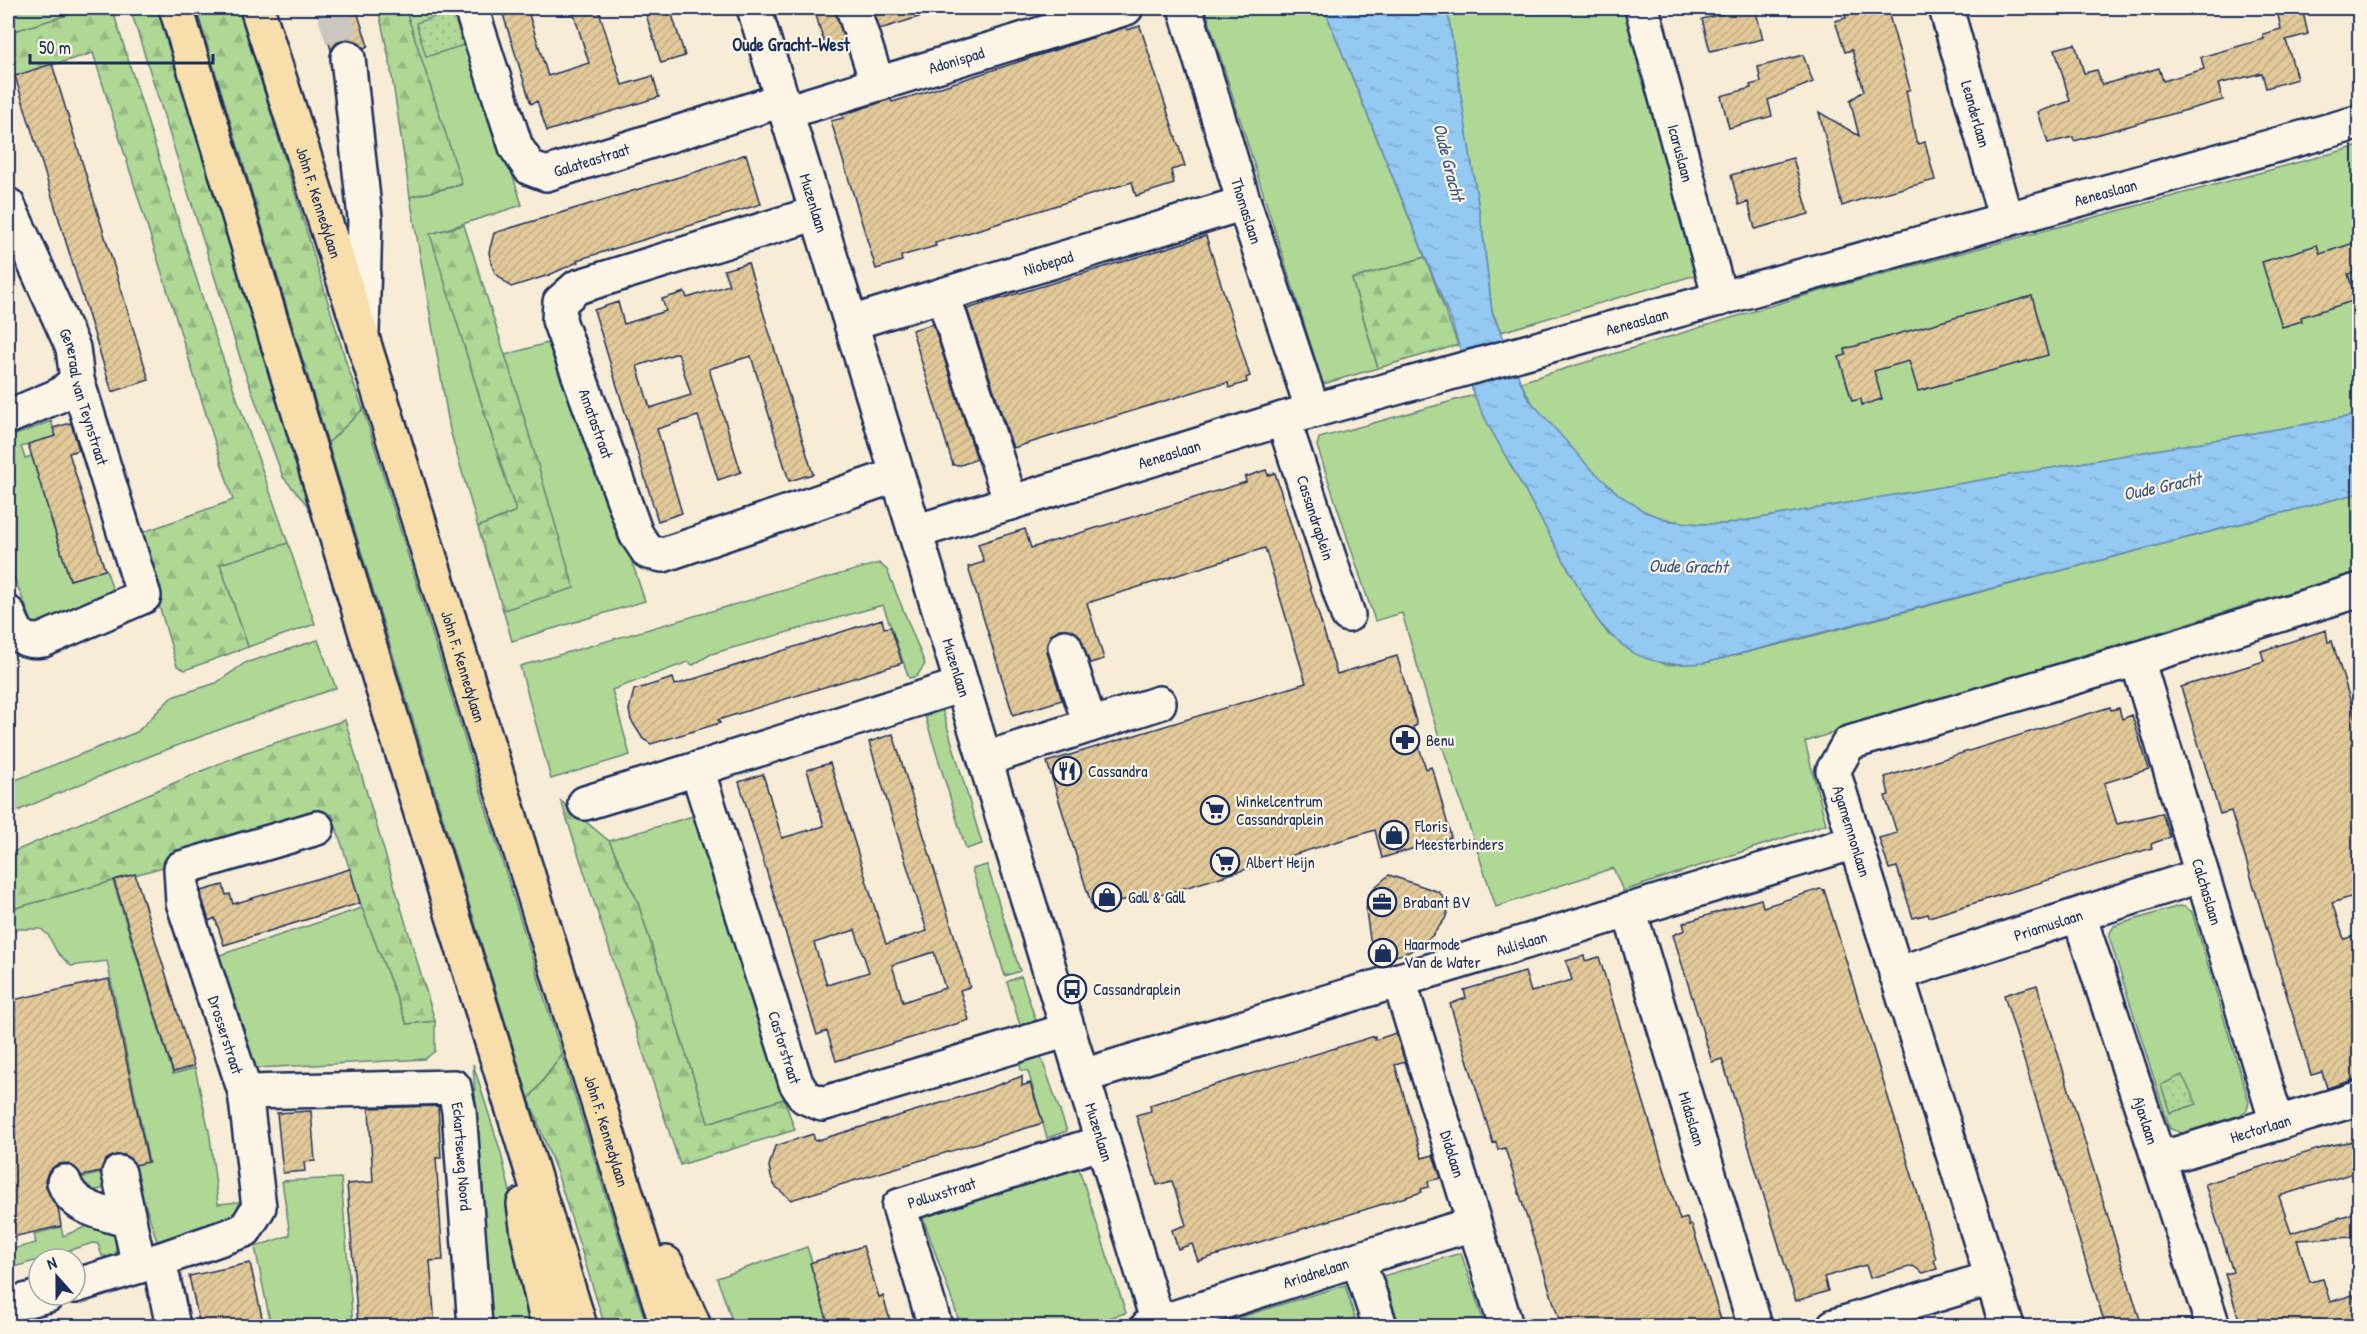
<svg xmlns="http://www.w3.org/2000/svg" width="2367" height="1334" font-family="'Patrick Hand',sans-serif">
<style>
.green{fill:#afd895;stroke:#65847a;stroke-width:1.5}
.forest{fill:url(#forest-firs);stroke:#65847a;stroke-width:1.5}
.park{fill:url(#park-dots);stroke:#65847a;stroke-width:1.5}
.water{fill:url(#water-ripples);stroke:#648bb7;stroke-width:1.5}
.building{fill:url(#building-hatch);stroke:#1b2f5e;stroke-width:1.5;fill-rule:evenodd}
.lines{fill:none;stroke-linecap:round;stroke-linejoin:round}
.minor-tunnel{stroke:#cbc6be;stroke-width:33;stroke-dasharray:33 16;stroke-linecap:butt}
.minor-casing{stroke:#1b2f5e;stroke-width:38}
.major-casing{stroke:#1b2f5e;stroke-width:38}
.minor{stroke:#fcf5e5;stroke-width:33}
.major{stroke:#f8deab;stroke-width:33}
.labels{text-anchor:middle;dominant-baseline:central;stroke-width:4.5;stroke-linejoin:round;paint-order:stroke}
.street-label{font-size:16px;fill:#1b2f5e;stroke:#fcf5e5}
.poi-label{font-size:16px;fill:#1b2f5e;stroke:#fcf5e5;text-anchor:start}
.neighbourhood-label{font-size:18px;font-weight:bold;fill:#1b2f5e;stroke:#fcf5e5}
.water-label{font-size:18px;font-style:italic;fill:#395683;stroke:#fcf5e5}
</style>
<defs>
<pattern id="forest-firs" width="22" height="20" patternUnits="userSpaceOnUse" patternTransform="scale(1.5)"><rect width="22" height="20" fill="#afd895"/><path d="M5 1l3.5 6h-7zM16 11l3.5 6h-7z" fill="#96ba83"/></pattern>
<pattern id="park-dots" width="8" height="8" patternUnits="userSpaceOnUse" patternTransform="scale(1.5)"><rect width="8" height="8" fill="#afd895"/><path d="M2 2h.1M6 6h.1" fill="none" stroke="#96ba83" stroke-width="1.8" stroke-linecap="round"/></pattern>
<pattern id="water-ripples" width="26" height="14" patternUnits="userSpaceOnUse" patternTransform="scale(1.5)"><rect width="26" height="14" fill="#94c9f2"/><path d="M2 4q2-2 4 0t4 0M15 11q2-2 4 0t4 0" fill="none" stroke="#7fadd2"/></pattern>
<pattern id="building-hatch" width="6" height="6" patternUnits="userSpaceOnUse" patternTransform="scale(1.5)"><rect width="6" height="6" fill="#e2c998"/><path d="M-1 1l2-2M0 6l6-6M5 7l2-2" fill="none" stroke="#c1ad85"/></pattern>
</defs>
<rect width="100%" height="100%" fill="#f7ecd6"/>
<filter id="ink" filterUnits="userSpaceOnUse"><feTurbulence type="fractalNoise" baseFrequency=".0167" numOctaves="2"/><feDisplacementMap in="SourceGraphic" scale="12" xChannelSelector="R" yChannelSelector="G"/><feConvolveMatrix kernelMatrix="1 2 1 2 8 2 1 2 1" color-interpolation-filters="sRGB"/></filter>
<g filter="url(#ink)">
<!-- green -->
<path class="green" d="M8,8H80L81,11L8,33Z
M405,8H459L522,205L431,234L486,418L516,511L478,527L450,430L410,197L461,185Z
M1205,8H1324L1425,257L1352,279L1378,368L1323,384Z
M1447,8H1626L1696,275L1501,332L1492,311L1483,235Z
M2359,146V415L1726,524C1699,524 1669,524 1644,511C1608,493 1536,419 1521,382L1820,291Z
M558,340L645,601L512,641L503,610L573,587L505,355Z
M1474,395L1490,428L1596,618L1609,635L1666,665L1704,663L1785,643L2359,493V571L1880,717L1805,742L1826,824L1623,891L1613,868L1496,907L1431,712L1402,613L1375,621L1317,446L1319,438Z
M363,409L562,1055L529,1099L328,443Z
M51,421L56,436L21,447L25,458L32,456L70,580L106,569L115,597L37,628L33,624L8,563V438Z
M288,543L315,624L248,647L220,564Z
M879,563L887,570L925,664L917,676L909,678L883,605L711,654L693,665L688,662L612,690L630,755L551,779L520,666Z
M318,640L336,688C225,726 115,768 8,815V783L137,732L172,697L216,683L245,663Z
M942,709L982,844L966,849L924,713Z
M693,816L784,1099L708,1123L637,900L609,841Z
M987,865L1020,971L1005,976L972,869Z
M113,881L173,1074L195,1068L210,1136L218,1204L249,1201L235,1219L158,1244L146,1207L125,1167L149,1162L107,961L71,966L57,952L48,935L41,929H17L8,935V910Z
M2179,906L2185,907L2192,912L2249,1102L2247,1110L2240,1115L2183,1133L2170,1129L2110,940V933L2114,926Z
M362,908L407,1024L435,1021V1051L425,1059L257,1068L249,1065L214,957Z
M1021,976L1036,1021L1020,1025L1007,982Z
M1041,1057L1067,1131L1047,1138L1028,1071L1021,1070L1019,1060Z
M473,1064L501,1153L520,1235L537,1326H491Z
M1077,1163L1126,1313L1081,1326H961L922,1215Z
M110,1171L106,1188L82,1193L72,1180Z
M341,1178L353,1326H271L255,1247L290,1235L282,1181Z
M103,1220L112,1225C116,1239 120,1249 111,1262L105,1256H102L98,1244L93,1243L8,1269V1250L36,1243L34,1234L61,1227L63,1236Z
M807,1247L833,1326H734L717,1278Z
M1461,1253L1485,1326H1400L1383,1276Z
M1345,1285L1355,1318L1327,1326H1211Z"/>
<!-- forest -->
<path class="forest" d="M80,8H112L209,319L288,543L220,564L248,647L185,670L177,666L138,534L233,500L93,53L15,76L8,61V33L81,11Z
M130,8H157L309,507L283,477L243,367Z
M196,8H239L347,365L363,409L328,443Z
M378,8H405L462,184L410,197L390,63Z
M464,225L513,380L574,588L503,610L478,527L516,511L486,418L430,234Z
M1425,257L1458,345L1378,368L1352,279Z
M345,720L435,1021L407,1024L362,908L332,814L156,869L8,910V854L244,753Z
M561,801L609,841L637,900L708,1123L784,1099L795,1130L680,1165Z
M562,1055L639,1302L647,1326H605L558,1176L529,1099Z"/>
<!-- park -->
<path class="park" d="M452,11L464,45L426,57L416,23Z
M2182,1075L2197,1104L2170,1113L2161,1085Z"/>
<!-- water -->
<path class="water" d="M1324,8H1447L1483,235L1492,312L1527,397L1588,466L1617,493L1645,512L1672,521L1699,524H1726L2359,415V493L1704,663C1655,668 1627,658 1596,618L1490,428L1474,395L1452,323L1436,283Z"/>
<!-- building -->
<path class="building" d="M318,8H356L368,46L364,48L356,41L347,39L337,43L331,50Z
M501,8H527L548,76L589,63L572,8H598L622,85L653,76L659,97L547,131L537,101L531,104Z
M644,8H670L685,56L661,63Z
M814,8H835L844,40L825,46Z
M873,8H934L935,12L880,29Z
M1728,8H1755L1763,39L1710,51L1702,19L1730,12Z
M1843,8H1887L1910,89L1906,91L1916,141L1919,144L1925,142L1935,180L1865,198L1842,206L1819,112L1859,136L1850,100L1864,91L1852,50L1845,52L1835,21L1846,18Z
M2302,8L2308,34L2286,40L2297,79L2266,88L2262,73L2218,84L2223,100L2074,141L2073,137L2048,143L2038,112L2070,101L2055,49L2075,44L2084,73L2097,70L2102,85L2159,68L2163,81L2204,69L2201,57L2264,39L2263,34L2281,29L2278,15Z
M1140,26L1185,166L1171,170L1174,184L1136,196L1132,182L935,243L936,246L901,256L902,261L876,269L831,121L843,118L842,115L891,99L892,102L919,94L1126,27L1127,30Z
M1803,55L1813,82L1768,100L1772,116L1729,128L1721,96L1751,88L1750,85L1761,82L1758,67Z
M52,64L149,380L112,392L15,76Z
M746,154L761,204L577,260L578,262L549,275L511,287L495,273L491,263L489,252L494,233L702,170Z
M1793,158L1809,214L1755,229L1748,202L1739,205L1731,175Z
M1206,236L1250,376L1246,378L1247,382L1229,388L1228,383L1213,386L1013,448L967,309Z
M2360,241V271L2348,274L2356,300L2301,317L2302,321L2282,327L2262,262L2317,245L2320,254Z
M748,263L813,474L789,481L751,356L709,369L741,472L718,480L698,416L657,429L682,513L658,521L594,310L618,302L624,324L666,311L662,299L685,292L687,298L729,285L724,270ZM678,353L691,395L650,408L637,366Z
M2032,296L2048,355L1918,391L1909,361L1874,371L1882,399L1862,405L1861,399L1852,401L1839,357L1846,355L1845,349Z
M933,324L977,459L961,465H953L912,330Z
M71,423L79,450L69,453L105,570L70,580L28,444L56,436L53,428Z
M1266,470L1268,475L1275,473L1337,674L1397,656L1417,725L1413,727L1426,769L1431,767L1435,777L1451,837L1382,858L1375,830L1148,899L1146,893L1093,910L1047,762L1306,683L1265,548L1087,603L1104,659L1090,663L1078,634L1068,629H1059L1051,635L1047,644V652L1062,700L1013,715L968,567L984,562L978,544L996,538L1025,529L1031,548L1246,482L1245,477Z
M882,619L884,628L891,627L902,663L718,720L720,723L651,744L643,739L631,720L629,710L634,690L673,678L675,685Z
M2326,630L2328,642L2332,641L2360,732V894L2332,903L2344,939L2360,934V967L2353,969L2360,992V1078L2327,1088L2322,1072L2311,1075L2231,811L2220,814L2181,687L2264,661L2261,651Z
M2110,707L2111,710L2119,708L2122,719L2132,715L2149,769L2104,783L2117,824L2162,813L2170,837L2151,844L2152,848L1929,917L1928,914L1913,918L1897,867L1889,869L1879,838L1897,833L1885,796L1889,795L1885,777Z
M893,734L970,987L960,990L969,1020L836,1061L827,1031L817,1035L739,782L763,774L782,838L824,826L807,770L830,763L886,944L927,931L869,742ZM855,930L869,972L827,985L814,943ZM934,952L945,988L903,1002L892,965Z
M350,869L360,903L224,945L215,918L209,921L202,898L201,891L223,885L226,895L230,894L233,904Z
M135,874L194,1066L173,1072L114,880Z
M1389,875L1439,892L1446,901L1448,911L1445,919L1432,936L1409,952L1386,959L1370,939L1366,911L1368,896L1374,888Z
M1820,889L1824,890L1837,931L1919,1198L1936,1259L1934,1260L1937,1269L1923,1273L1913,1266L1870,1278L1866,1265L1824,1277L1828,1291L1796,1301L1722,1059L1712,1062L1673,935L1685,930L1683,923L1737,906L1761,899L1763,907Z
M1584,956L1585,961L1599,957L1680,1220L1687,1218L1689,1226L1692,1225L1722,1323L1711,1326H1561L1505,1148L1498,1150L1496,1142L1493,1143L1450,1004L1466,998L1464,990L1525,972L1531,992L1572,980L1566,961Z
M109,979L148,1162L135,1165L125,1155H116L106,1160L101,1172L82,1176L74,1167L65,1163L56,1165L48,1172L45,1181L47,1190L58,1208L61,1226L8,1238V1001Z
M2037,985L2116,1243L2142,1326H2106L2103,1318L2004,995Z
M1396,1033L1405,1062L1395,1065L1422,1158L1433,1155L1441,1178L1428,1181L1429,1187L1421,1189L1422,1192L1198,1261L1192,1244L1178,1249L1172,1230L1186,1225L1172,1181L1157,1185L1136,1115L1151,1111L1150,1105L1181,1095L1375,1036V1040Z
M1022,1076V1086L1030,1083L1043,1123L791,1200L775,1186L771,1177L769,1166L775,1146L813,1134L815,1141L984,1090Z
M438,1106L441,1158H436L443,1260L430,1261L435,1326H358L347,1184L373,1182L369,1108Z
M311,1111L315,1161L304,1162L305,1171L283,1173L277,1113Z
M2360,1140V1171L2279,1196L2291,1233L2360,1211V1232L2353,1233L2354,1237L2297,1240L2310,1282L2323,1279L2330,1302L2353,1295L2360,1314V1326H2241L2225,1274L2233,1272L2205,1184L2332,1145Z
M863,1246L879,1297L883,1296L890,1320L886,1321L888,1326H829L810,1263Z
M250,1263L264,1326H200L189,1276Z"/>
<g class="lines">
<!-- minor-tunnel -->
<path class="minor-tunnel" d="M332,8L348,58"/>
<!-- minor casing -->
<g class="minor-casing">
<g id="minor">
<path id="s1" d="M471,8L516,147L530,168L546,174L782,100"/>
<path id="s2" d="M754,8L1159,1326"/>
<path d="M853,8L877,82"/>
<path id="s3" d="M1185,8L1244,203L1313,411"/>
<path id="s4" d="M1642,8L1720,299"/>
<path id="s5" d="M1946,8L2006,220"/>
<path d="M348,58L365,218L362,333"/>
<path id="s6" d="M786,112L1126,8"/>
<path id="s7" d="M8,205L73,348L77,380L144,596L43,640C19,644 16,632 8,613"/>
<path id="s8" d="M817,213L577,287L560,302L559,320L636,534L648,552L663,555L897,475"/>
<path d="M943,295L1011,503"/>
<path id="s9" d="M851,323L1244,203"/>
<path d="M8,417L60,395L77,380"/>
<path id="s10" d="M1283,419L1348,615"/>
<path id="s11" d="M915,532L1283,419L2360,122"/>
<path d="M1065,647L1090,725"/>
<path id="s12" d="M2137,659L2277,1123"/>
<path id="s13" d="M962,685L697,769L796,1083L805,1097L822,1104L1068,1030"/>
<path d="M985,759L1159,703"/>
<path d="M585,803L697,769"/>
<path id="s14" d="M1629,910L1755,1326"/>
<path id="s15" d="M2079,915L2213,1326"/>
<path id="s16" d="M1896,974L2202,875"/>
<path id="s17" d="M1399,980L1506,1326"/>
<path id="s18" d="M1083,1076L1855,842"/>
<path id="s19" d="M245,1092L454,1087L459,1111L475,1326"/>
<path id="s20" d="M2160,1159L2360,1098"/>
<path d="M119,1173L139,1266"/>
<path d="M64,1182C72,1209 105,1213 129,1221"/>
<path d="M1358,1259L1380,1326"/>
<path d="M159,1260L173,1326"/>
<path d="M75,1286L159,1260L245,1230L259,1207L245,1092L183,902L181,868L317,828"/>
<path d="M8,1305L48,1295"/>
<path id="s21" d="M935,1326L899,1206L1103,1142"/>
<path id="s22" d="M1148,1326L1358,1259L1473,1224"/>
<path d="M1834,1326L1992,1278"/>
<path d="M2007,1326L1833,771L1849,743L2137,659L2360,590"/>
</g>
</g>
<!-- major casing -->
<g class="major-casing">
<g id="major">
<path d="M176,8L395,729L580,1326"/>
<path id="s23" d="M257,8L362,337L667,1326"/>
<path d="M524,1204L528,1234L548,1326"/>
<path d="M666,1263L694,1326"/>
</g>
</g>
<!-- minor -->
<use href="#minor" class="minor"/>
<!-- major -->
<use href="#major" class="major"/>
</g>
</g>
<!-- icons -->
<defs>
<g id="pharmacy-ring" transform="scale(1.5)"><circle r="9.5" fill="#fcf5e5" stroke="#1b2f5e" stroke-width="1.5"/><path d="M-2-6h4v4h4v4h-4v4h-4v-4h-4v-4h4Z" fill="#1b2f5e"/></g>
<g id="restaurant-ring" transform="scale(1.5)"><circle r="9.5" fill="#fcf5e5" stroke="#1b2f5e" stroke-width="1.5"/><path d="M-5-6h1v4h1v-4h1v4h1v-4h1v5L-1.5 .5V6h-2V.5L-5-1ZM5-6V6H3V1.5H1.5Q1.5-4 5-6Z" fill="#1b2f5e"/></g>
<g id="supermarket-ring" transform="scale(1.5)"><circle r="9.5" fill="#fcf5e5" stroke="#1b2f5e" stroke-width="1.5"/><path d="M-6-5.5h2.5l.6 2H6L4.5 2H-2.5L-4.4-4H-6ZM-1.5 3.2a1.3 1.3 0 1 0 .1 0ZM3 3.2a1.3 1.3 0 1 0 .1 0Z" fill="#1b2f5e"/></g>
<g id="shop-ring" transform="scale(1.5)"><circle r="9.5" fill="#fcf5e5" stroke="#1b2f5e" stroke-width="1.5"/><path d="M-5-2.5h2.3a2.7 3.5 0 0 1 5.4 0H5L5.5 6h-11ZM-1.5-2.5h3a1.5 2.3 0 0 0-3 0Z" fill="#1b2f5e"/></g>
<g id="office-ring" transform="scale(1.5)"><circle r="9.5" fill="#fcf5e5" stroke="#1b2f5e" stroke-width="1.5"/><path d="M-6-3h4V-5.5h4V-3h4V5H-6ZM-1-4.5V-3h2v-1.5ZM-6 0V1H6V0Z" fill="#1b2f5e"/></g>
<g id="bus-ring" transform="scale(1.5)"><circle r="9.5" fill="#fcf5e5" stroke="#1b2f5e" stroke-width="1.5"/><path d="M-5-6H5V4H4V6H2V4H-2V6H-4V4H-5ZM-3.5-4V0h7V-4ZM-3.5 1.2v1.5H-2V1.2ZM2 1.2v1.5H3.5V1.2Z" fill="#1b2f5e"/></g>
</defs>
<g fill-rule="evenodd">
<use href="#pharmacy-ring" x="1405" y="740"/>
<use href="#restaurant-ring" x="1067" y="771"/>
<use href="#supermarket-ring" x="1215" y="810"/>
<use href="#shop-ring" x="1394" y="835"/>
<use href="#supermarket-ring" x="1225" y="862"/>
<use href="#shop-ring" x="1107" y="897"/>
<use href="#office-ring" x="1382" y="902"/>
<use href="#shop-ring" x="1383" y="953"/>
<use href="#bus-ring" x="1072" y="989"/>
</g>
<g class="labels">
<!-- street labels -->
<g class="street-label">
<text stroke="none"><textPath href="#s6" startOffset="178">Adonispad</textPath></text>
<text stroke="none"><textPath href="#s5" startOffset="110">Leanderlaan</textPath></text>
<text stroke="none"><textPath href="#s4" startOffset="150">Icaruslaan</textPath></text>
<text stroke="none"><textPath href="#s1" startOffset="236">Galateastraat</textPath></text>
<text stroke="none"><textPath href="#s11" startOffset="1238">Aeneaslaan</textPath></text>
<text stroke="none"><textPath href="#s23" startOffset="204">John F. Kennedylaan</textPath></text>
<text stroke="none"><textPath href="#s2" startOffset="204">Muzenlaan</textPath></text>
<text stroke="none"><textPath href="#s3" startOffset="212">Thomaslaan</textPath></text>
<text stroke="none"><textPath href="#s9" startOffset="206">Niobepad</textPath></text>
<text stroke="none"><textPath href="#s11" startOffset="752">Aeneaslaan</textPath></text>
<text stroke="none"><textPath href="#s7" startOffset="207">Generaal van Teynstraat</textPath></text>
<text stroke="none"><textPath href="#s8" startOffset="402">Amatastraat</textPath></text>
<text stroke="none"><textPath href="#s11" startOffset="266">Aeneaslaan</textPath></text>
<text stroke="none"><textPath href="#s10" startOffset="104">Cassandraplein</textPath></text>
<text stroke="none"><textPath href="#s23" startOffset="690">John F. Kennedylaan</textPath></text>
<text stroke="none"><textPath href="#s2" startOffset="690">Muzenlaan</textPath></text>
<text transform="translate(1852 831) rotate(73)">Agamemnonlaan</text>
<text stroke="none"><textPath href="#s12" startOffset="243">Calchaslaan</textPath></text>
<text stroke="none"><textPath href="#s16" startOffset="160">Priamuslaan</textPath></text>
<text stroke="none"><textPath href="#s18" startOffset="458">Aulislaan</textPath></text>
<text transform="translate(226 1035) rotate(72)">Drosserstraat</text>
<text stroke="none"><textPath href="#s13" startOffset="570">Castorstraat</textPath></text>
<text stroke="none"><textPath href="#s14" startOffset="218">Midaslaan</textPath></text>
<text stroke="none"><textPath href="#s15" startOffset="216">Ajaxlaan</textPath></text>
<text stroke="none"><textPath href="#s20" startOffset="105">Hectorlaan</textPath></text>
<text stroke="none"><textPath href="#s23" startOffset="1176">John F. Kennedylaan</textPath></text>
<text stroke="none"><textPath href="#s2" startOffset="1176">Muzenlaan</textPath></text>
<text stroke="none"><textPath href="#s17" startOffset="182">Didolaan</textPath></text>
<text stroke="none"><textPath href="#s19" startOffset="279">Eckartseweg Noord</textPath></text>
<text stroke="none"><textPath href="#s21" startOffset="170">Polluxstraat</textPath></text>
<text stroke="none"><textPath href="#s22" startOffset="176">Ariadnelaan</textPath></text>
</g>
<!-- poi labels -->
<g class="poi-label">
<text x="1426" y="740">Benu</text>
<text x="1088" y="771">Cassandra</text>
<text x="1236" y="801">Winkelcentrum<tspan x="1236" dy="18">Cassandraplein</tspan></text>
<text x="1415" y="826">Floris<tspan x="1415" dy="18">Meesterbinders</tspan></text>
<text x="1246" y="862">Albert Heijn</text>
<text x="1128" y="897">Gall &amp; Gall</text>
<text x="1403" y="902">Brabant BV</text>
<text x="1404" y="944">Haarmode<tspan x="1404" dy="18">Van de Water</tspan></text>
<text x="1093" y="989">Cassandraplein</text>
</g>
<!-- neighbourhood labels -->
<g class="neighbourhood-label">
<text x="791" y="44">Oude Gracht-West</text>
</g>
<!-- water labels -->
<g class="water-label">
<text transform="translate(1449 162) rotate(76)">Oude Gracht</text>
<text transform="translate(2162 486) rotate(-12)">Oude Gracht</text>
<text transform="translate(1688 566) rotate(1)">Oude Gracht</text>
</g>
</g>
<!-- margin -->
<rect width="2367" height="1334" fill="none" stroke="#fcf5e5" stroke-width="30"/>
<rect x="15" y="15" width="2337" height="1304" fill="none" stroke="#1b2f5e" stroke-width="2" filter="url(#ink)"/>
<!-- north arrow -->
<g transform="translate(57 1277) rotate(339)"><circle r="28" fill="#fcf5e5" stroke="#a2a6af" stroke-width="1.5"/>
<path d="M0-4.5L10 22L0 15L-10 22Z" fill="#1b2f5e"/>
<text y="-9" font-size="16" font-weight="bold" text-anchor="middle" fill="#1b2f5e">N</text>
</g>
<!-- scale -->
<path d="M30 54v9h183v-9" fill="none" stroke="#1b2f5e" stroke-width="3"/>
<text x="39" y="54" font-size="18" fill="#1b2f5e" stroke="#fcf5e5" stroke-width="4.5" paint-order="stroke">50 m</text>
</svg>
